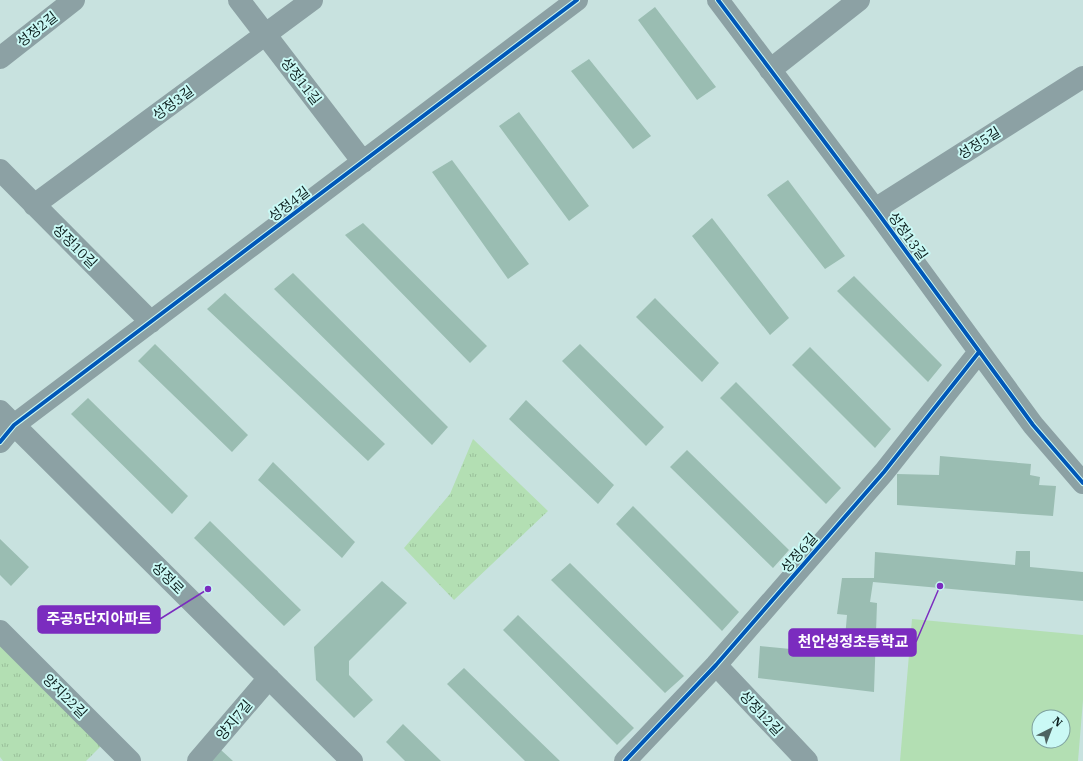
<svg xmlns="http://www.w3.org/2000/svg" width="1083" height="761" font-family="'IBM Plex Serif','Noto Sans KR',serif">
<style>
.green{fill:#b3dfb3;fill-rule:evenodd}
.park{fill:url(#park-tufts)}
.building{fill:#9abdb2}
.lines{fill:none;stroke-linecap:round;stroke-linejoin:round}
.minor{stroke:#8ca1a4;stroke-width:22}
.cycleway-casing{stroke:#caf9f5;stroke-width:6}
.cycleway{stroke:#0057b8;stroke-width:4}
.labels{text-anchor:middle;dominant-baseline:central;stroke-width:4;stroke-linejoin:round;paint-order:stroke}
.street-label{font-size:14px;fill:#0c1e1d;stroke:#caf9f5}
.leader{fill:none;stroke:#7b2cbf;stroke-width:1.5}
.callout-dot{fill:#7b2cbf;stroke:#caf9f5;stroke-width:1.5}
.callout{fill:#7b2cbf;stroke:#7b2cbf;stroke-width:1.5}
.callout-label{font-size:15px;text-anchor:middle;font-weight:bold;fill:#fff}
</style>
<defs>
<pattern id="park-tufts" width="24" height="20" patternUnits="userSpaceOnUse"><rect width="24" height="20" fill="#b3dfb3"/><path d="M3 7l-1-3M5 7V3M7 7l1-3M15 17l-1-3M17 17v-4M19 17l1-3" fill="none" stroke="#99bf9a"/></pattern>
</defs>
<rect width="100%" height="100%" fill="#c8e2df"/>
<!-- green -->
<path class="green" d="M912,619L1083,635V700L1078,761H900ZM1039,717H1063V741H1039Z"/>
<!-- park -->
<path class="park" d="M473,439L548,511L454,600L404,548L450,494Z
M0,641L102,745L86,761H3L0,757Z"/>
<!-- building -->
<path class="building" d="M655,7L716,87L697,100L638,20Z
M589,59L651,136L633,149L571,71Z
M519,112L589,206L569,221L499,126Z
M452,160L529,264L508,279L432,172Z
M788,180L845,256L825,269L767,195Z
M712,218L789,318L770,335L692,236Z
M363,223L487,346L470,363L345,235Z
M293,273L448,427L432,445L274,289Z
M854,276L942,365L928,382L837,291Z
M225,293L385,444L368,461L207,309Z
M655,298L719,363L702,382L636,317Z
M155,344L248,435L232,452L138,361Z
M580,344L664,427L646,446L562,361Z
M810,347L891,429L875,448L792,365Z
M736,382L841,488L826,504L720,398Z
M88,398L188,496L172,514L71,414Z
M526,400L614,485L598,504L509,419Z
M687,450L789,550L773,568L670,467Z
M940,456L1031,464L1030,475L1040,477L1039,485L1056,486L1053,516L897,505V474L939,475Z
M273,462L355,542L342,558L258,480Z
M633,506L739,612L722,631L616,524Z
M210,521L301,610L284,626L194,538Z
M0,539L29,567L11,586L0,575Z
M1016,551H1030V567L1083,572V601L873,582L870,602L877,603L874,692L758,678L760,646L822,652L824,636L845,638L847,615L837,614L842,578H874L875,552L1015,565Z
M570,563L684,676L665,693L551,580Z
M382,581L407,603L349,661V675L373,700L354,718L316,680L314,647Z
M518,615L634,728L617,745L503,630Z
M464,668L560,761H525L447,684Z
M403,724L441,761H405L386,742Z
M221,750L233,761H211Z"/>
<g class="lines">
<!-- minor -->
<path class="minor" d="M239,0L363,162
M718,0L875,209L1033,425L1083,483
M0,58L74,0
M770,70L859,0
M0,170L151,322
M34,205L312,0
M875,209L1083,77
M0,411L352,761
M0,442L14,425L577,0
M0,631L130,761
M716,665L807,761
M198,761L269,678
M625,761L716,665L884,472L979,352"/>
<!-- cycleway casing -->
<g class="cycleway-casing">
<path id="cycleway" d="M718,0L875,209L1033,425L1083,483
M0,442L14,425L577,0
M625,761L716,665L884,472L979,352"/>
</g>
<!-- cycleway -->
<use href="#cycleway" class="cycleway"/>
</g>
<g class="labels">
<!-- street labels -->
<g class="street-label">
<text transform="translate(37 29) rotate(-38)">성정2길</text>
<text transform="translate(301 81) rotate(52)">성정11길</text>
<text transform="translate(173 103) rotate(-36)">성정3길</text>
<text transform="translate(979 143) rotate(-32)">성정5길</text>
<text transform="translate(289 204) rotate(-37)">성정4길</text>
<text transform="translate(908 236) rotate(54)">성정13길</text>
<text transform="translate(75 246) rotate(45)">성정10길</text>
<text transform="translate(799 553) rotate(-49)">성정6길</text>
<text transform="translate(168 578) rotate(45)">성정로</text>
<text transform="translate(65 696) rotate(45)">양지22길</text>
<text transform="translate(761 713) rotate(47)">성정12길</text>
<text transform="translate(234 720) rotate(-50)">양지7길</text>
</g>
</g>
<!-- callouts -->
<path class="leader" d="M208 589L160 619M940 586L916 642"/>
<g class="callout-dot">
<circle cx="208" cy="589" r="4"/>
<circle cx="940" cy="586" r="4"/>
</g>
<g class="callout">
<rect x="38" y="606" width="122" height="27" rx="4"/>
<rect x="789" y="629" width="127" height="27" rx="4"/>
</g>
<g class="callout-label">
<text x="99" y="624">주공5단지아파트</text>
<text x="853" y="647">천안성정초등학교</text>
</g>
<!-- north arrow -->
<g transform="translate(1051 729) rotate(42)"><circle r="19" fill="#caf9f5" stroke="#7ea19f"/>
<path d="M0-3L7 15L0 10L-7 15Z" fill="#4e6361"/>
<text y="-6" font-size="11" font-weight="bold" text-anchor="middle" fill="#0c1e1d">N</text>
</g>
</svg>
